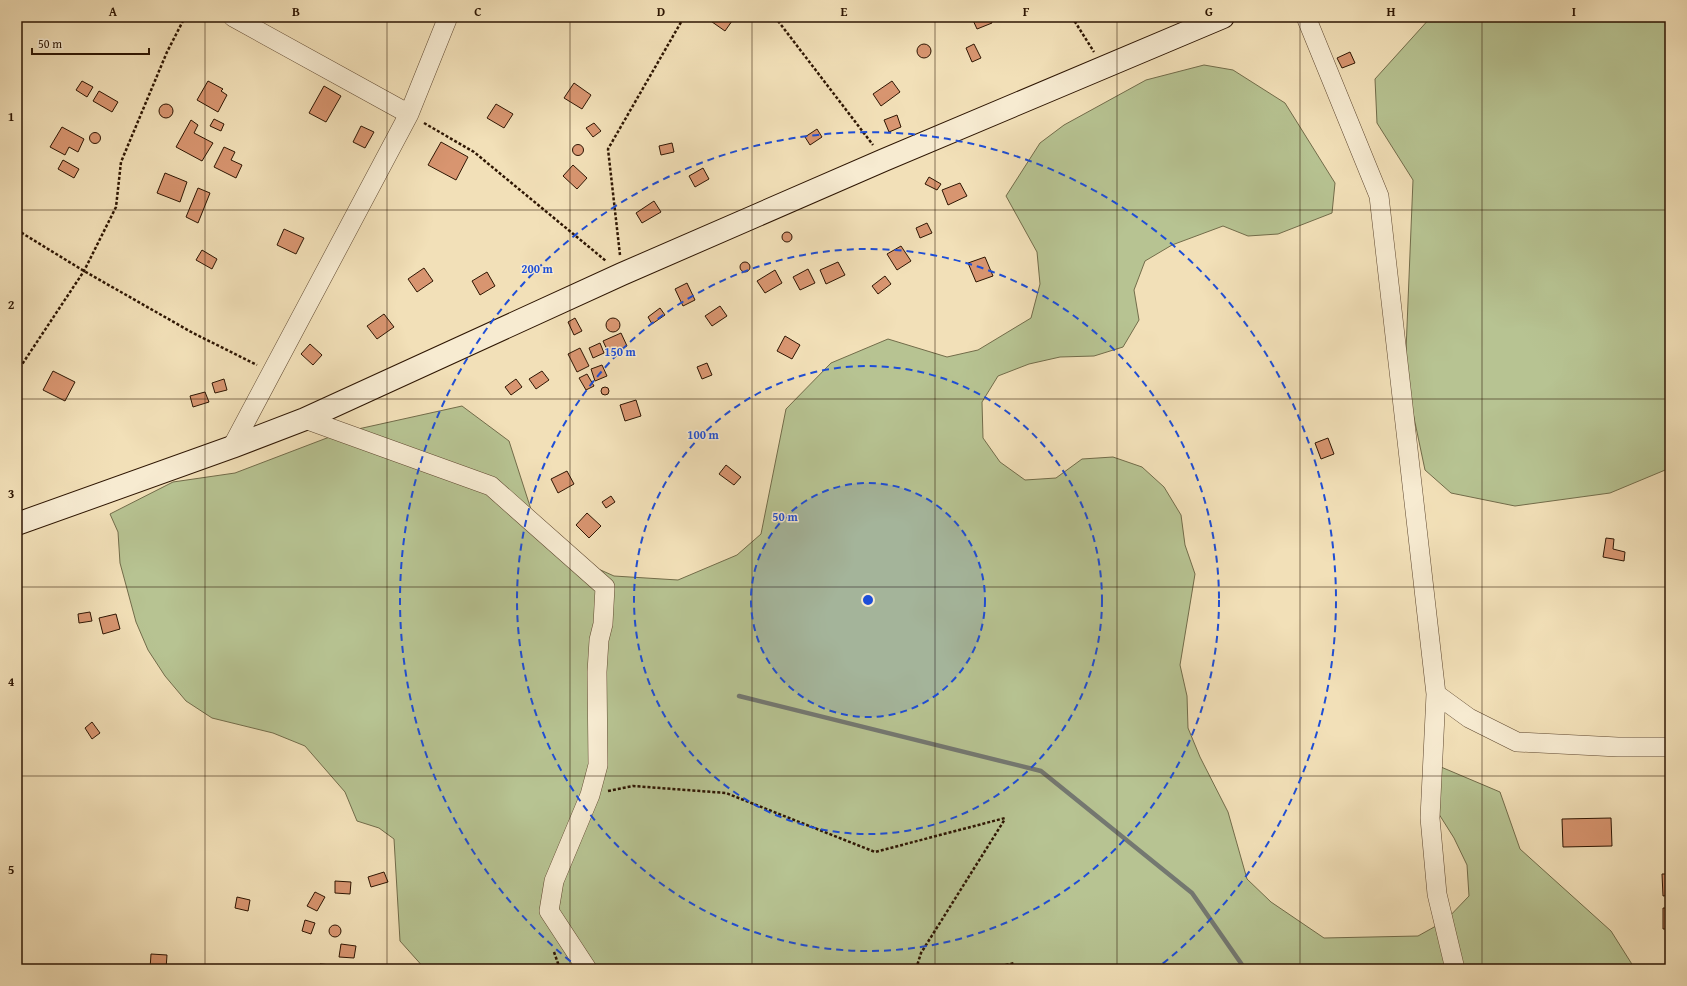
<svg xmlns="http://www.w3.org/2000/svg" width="1687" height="986" font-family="'Gentium Book Plus',serif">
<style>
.green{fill:#b7c392;stroke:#726c4a}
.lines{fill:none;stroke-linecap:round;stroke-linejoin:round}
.stream{stroke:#747871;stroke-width:4.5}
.building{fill:#d89570;stroke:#2e1603}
.street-casing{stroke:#5f4830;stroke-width:20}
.secondary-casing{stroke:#2e1603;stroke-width:24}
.path{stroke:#2e1603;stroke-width:2.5;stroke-dasharray:3 2;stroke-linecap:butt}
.street{stroke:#f7ebd1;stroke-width:19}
.secondary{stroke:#f7ebd1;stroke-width:22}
.grid{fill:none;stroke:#2e1603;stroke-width:1;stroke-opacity:0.55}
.ring{fill:none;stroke:#1d4ed8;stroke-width:2;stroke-dasharray:7 5}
.centre{fill:#1d4ed8;stroke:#f7ebd1;stroke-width:2}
.ring-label{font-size:12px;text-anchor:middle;font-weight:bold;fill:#1d4ed8;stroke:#f7ebd1;stroke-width:3;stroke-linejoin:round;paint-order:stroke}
.neatline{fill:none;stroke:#2e1603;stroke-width:1.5}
.grid-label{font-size:13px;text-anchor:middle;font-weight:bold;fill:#2e1603}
</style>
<rect width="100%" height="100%" fill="#f2e0b8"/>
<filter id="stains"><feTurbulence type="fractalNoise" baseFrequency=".005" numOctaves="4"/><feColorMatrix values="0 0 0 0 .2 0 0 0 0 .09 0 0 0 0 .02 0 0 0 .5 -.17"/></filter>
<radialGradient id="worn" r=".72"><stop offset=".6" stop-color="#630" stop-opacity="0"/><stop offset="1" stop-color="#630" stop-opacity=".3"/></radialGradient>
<!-- green -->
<path class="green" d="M1431,17H1670V468L1610,493L1515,506L1451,493L1425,470L1405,375L1413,180L1377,123L1375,79Z
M1204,65L1233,70L1285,103L1335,183L1332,213L1278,234L1248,236L1223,226L1172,245L1145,261L1134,290L1139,320L1123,347L1094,356L1060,357L1029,364L998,376L982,402L983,438L1000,462L1025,480L1056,478L1082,459L1113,457L1142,467L1164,487L1181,515L1185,545L1195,574L1180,665L1187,696L1188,728L1200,757L1228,812L1247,879L1271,902L1324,938L1418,936L1445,921L1469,896L1467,865L1454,838L1437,811L1441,767L1500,792L1520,849L1611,931L1635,969H425L400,941L394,839L379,828L357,821L345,792L305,746L273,733L212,718L186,701L165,676L148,650L136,622L120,563L118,532L110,514L173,482L235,473L340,433L462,406L509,441L537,528L558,551L614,576L678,580L737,555L761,534L786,409L831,363L888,339L947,357L978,350L1031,318L1040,284L1037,252L1006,196L1040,143L1064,125L1146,80Z"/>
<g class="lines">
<!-- stream -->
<path class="stream" d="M739,696L1041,771L1192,893L1245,969"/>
</g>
<!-- building -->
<path class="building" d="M705,17H726L732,21L725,31Z
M974,17H990L992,23L977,29L972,18Z
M974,44L981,58L972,62L966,48Z
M917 51a7 7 0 1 1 14 0a7 7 0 1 1-14 0Z
M1350,52L1355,63L1342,68L1337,58Z
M82,81L93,87L87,97L76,90Z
M208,81L223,89L221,91L227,95L218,112L197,100Z
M892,81L900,92L881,106L873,94Z
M574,83L591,95L582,109L564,98Z
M324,86L341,96L326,122L309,113Z
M99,91L118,102L112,112L93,101Z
M496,104L513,114L504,128L487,118Z
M159 111a7 7 0 1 1 14 0a7 7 0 1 1-14 0Z
M897,115L901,127L889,132L884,120Z
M214,119L224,124L221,131L210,126Z
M191,120L198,125L194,133L213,143L202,161L176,147Z
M594,123L601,131L593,137L586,128Z
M361,126L374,132L365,148L353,142Z
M62,127L84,139L78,152L69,147L65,155L50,147Z
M817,129L822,137L810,145L805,137Z
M89.5 138a5.5 5.5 0 1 1 11 0a5.5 5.5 0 1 1-11 0Z
M441,142L468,157L456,180L428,165Z
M672,143L674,152L661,155L659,146Z
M572.5 150a5.5 5.5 0 1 1 11 0a5.5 5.5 0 1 1-11 0Z
M224,147L235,152L231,160L242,165L236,178L214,167Z
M63,160L79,169L74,178L58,169Z
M573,165L587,178L577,189L563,176Z
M703,168L709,179L695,187L689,176Z
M165,173L187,182L180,202L157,193Z
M929,177L941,184L937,190L925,184Z
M960,183L967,196L948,205L942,190Z
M198,188L210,193L198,223L186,217Z
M654,201L661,212L642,223L636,213Z
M927,223L932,233L920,238L916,228Z
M284,229L304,238L296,254L277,245Z
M782 237a5 5 0 1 1 10 0a5 5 0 1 1-10 0Z
M901,246L911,261L897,270L887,254Z
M202,250L217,259L212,269L196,260Z
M985,257L993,276L976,282L968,263Z
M838,262L845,275L826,284L820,270Z
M740 267a5 5 0 1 1 10 0a5 5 0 1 1-10 0Z
M424,268L433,281L417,292L408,279Z
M808,269L815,283L800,290L793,277Z
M775,270L782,283L765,293L757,281Z
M487,272L495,286L480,295L472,281Z
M885,276L891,284L878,294L872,286Z
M687,283L695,300L683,306L675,289Z
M720,306L727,316L712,326L705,316Z
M660,308L665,315L652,324L648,317Z
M384,314L394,327L377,339L367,326Z
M575,318L582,331L574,335L568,322Z
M606 325a7 7 0 1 1 14 0a7 7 0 1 1-14 0Z
M621,333L627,346L609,354L603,341Z
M785,336L800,345L792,359L777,351Z
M600,343L604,353L593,358L589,348Z
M310,344L322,355L313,365L301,354Z
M580,348L589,366L577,372L568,354Z
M707,363L712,375L702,379L697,367Z
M602,365L607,376L595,381L591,369Z
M53,371L75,382L65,401L43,390Z
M542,371L549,380L536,389L529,379Z
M587,374L594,386L586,390L579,378Z
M224,379L227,390L215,393L212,383Z
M516,379L522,387L511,395L505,387Z
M601 391a4 4 0 1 1 8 0a4 4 0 1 1-8 0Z
M205,392L209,402L193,407L190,396Z
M636,400L641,416L625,421L620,405Z
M1328,438L1334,454L1321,459L1315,443Z
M726,465L741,477L734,485L719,474Z
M567,471L574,484L558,493L551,479Z
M611,496L615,502L606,508L602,502Z
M587,513L601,526L589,538L576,525Z
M1606,538L1614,539L1613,549L1625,552L1624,561L1603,557Z
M90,612L92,621L79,623L78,614Z
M116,614L120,629L103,634L99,618Z
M92,722L100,733L92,739L85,728Z
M1611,818L1612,846L1563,847L1562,819Z
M384,872L388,882L371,887L368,877Z
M1662,874H1670V895L1663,896Z
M335,881L351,882L350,894L335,893Z
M315,892L325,897L317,911L307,906Z
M237,897L250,900L248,911L235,908Z
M1663,908H1670V929H1663Z
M305,920L315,923L311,934L302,931Z
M329 931a6 6 0 1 1 12 0a6 6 0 1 1-12 0Z
M341,944L356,946L354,958L339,957Z
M151,954L167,955L166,969H150Z
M320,964L333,965V969H320Z"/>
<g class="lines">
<!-- street casing -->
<g class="street-casing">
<path id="street" d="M233,17L409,114
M1306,17L1379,196L1436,694L1430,818L1437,894L1455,969
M305,419L491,486L605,587L603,624L599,640L597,672L598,765L590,795L554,881L549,911L587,969
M232,447L409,114L448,17
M1436,694L1469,718L1517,742L1618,747H1670"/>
</g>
<!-- secondary casing -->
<g class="secondary-casing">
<path id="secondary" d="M17,524L232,447L305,419L622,274L884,160L1223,17"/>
</g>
<!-- path -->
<path class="path" d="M775,17L873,145
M1072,17L1094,52
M424,123L474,152L606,261
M17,230L84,271L193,333L257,365
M620,255L608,149L684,17
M17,372L84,271L116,207L121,162L167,52L185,17
M608,791L633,786L726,793L875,852L1005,818
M554,952L560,969
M916,969L921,953L1005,819
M986,969L1015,963"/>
<!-- street -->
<use href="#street" class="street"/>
<!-- secondary -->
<use href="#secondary" class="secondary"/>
</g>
<!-- grid -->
<path class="grid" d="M205,17V969M387,17V969M570,17V969M752,17V969M935,17V969M1117,17V969M1300,17V969M1482,17V969M17,210H1670M17,399H1670M17,587H1670M17,776H1670"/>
<!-- distance rings -->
<circle cx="868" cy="600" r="117" fill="#1d4ed8" fill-opacity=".12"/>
<g class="ring">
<circle cx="868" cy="600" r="117"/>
<circle cx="868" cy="600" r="234"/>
<circle cx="868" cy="600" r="351"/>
<path d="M580 969A468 468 0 1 1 1156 969"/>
</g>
<circle cx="868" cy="600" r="6" class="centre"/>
<g class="ring-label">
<text x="537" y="273">200 m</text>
<text x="620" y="356">150 m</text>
<text x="703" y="439">100 m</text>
<text x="785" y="521">50 m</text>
</g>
<!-- margin -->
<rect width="1687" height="986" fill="none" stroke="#f2e0b8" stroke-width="44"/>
<!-- scale -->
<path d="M32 48v6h117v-6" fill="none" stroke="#2e1603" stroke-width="2"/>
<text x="38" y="48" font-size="12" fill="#2e1603" stroke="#f7ebd1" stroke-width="3" paint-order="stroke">50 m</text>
<rect x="22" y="22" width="1643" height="942" class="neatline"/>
<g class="grid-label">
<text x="113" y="16">A</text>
<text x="296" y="16">B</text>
<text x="478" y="16">C</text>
<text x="661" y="16">D</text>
<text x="844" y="16">E</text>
<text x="1026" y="16">F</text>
<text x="1209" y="16">G</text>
<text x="1391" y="16">H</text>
<text x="1574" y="16">I</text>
<text x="11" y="121">1</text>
<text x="11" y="309">2</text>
<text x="11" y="498">3</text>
<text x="11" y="686">4</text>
<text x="11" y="874">5</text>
</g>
<rect width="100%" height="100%" filter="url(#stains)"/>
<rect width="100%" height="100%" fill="url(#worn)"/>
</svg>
